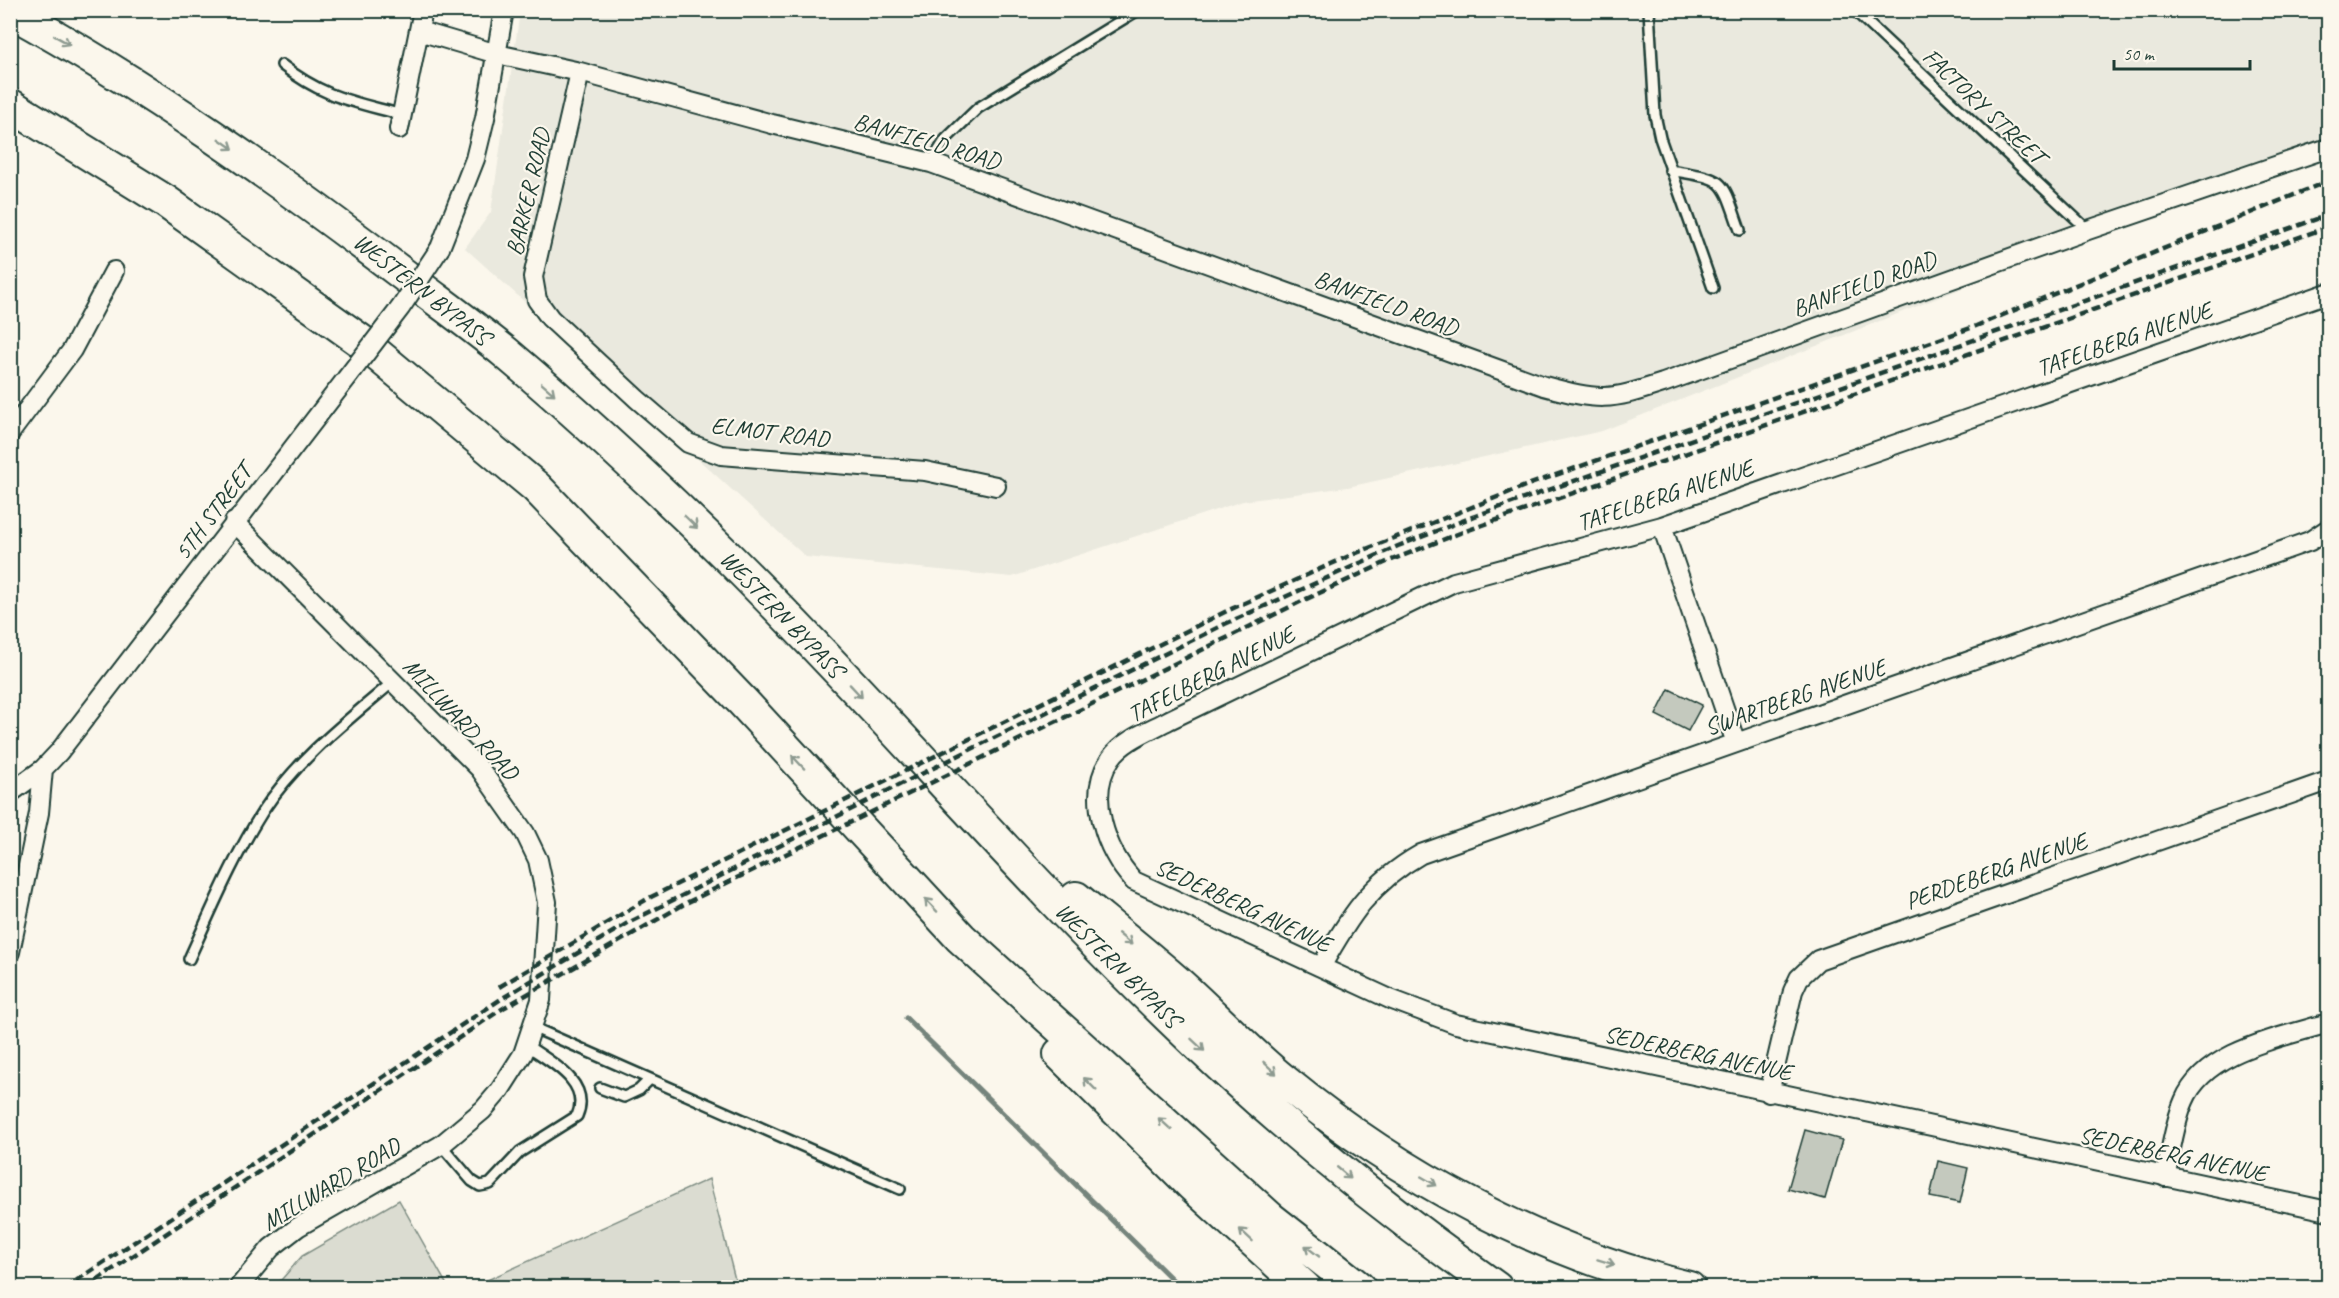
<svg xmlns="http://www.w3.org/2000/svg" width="2339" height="1298" font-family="Caveat,sans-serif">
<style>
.built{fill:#eae9de}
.green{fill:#dbdcd1;stroke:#7d8c82;stroke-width:1.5}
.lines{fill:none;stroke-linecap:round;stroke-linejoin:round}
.stream{stroke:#74847b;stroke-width:5}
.building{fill:#c4c9be;stroke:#1f3d34;stroke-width:1.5}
.lane-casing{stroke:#1f3d34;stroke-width:14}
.street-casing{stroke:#1f3d34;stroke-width:22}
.highway-casing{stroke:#1f3d34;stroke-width:36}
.lane{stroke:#fbf7ec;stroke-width:9}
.street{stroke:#fbf7ec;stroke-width:18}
.highway{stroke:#fbf7ec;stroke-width:32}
.rail{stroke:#1f3d34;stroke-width:4.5;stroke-dasharray:9 4.5;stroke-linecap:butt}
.street-bridge-casing{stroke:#1f3d34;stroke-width:22;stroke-linecap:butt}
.street-bridge{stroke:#fbf7ec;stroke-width:18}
.oneway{stroke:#8d9a90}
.labels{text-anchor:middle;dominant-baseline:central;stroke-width:4.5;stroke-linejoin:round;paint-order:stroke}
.street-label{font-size:24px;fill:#1f3d34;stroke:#fbf7ec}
</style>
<rect width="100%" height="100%" fill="#fbf7ec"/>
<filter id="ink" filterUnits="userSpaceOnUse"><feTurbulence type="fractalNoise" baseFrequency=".0167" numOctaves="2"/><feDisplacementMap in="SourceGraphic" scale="12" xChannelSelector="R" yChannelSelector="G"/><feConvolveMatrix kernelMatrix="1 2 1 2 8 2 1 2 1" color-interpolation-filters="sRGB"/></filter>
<g filter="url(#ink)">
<!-- built -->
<path class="built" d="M520,11H2328V156L2094,236L1602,431L1348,487L1243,501L1012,577L806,557L465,248L491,212Z"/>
<!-- green -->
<path class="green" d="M709,1179L737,1287H472Z
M399,1200L448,1287H275L302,1256Z"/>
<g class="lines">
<!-- stream -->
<path class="stream" d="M906,1018L1181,1288"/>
</g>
<!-- building -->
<path class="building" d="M1669,689L1702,705L1688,731L1656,715Z
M1805,1130L1842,1140L1825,1199L1788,1189Z
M1938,1161L1968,1168L1960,1203L1930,1197Z"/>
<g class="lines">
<!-- lane casing -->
<g class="lane-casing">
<path id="lane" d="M1649,10L1655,115L1660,138L1713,288
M1854,10L2088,230
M282,65C324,98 352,101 402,115
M931,163L946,139L978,108L1138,10
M1670,170C1727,180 1721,176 1740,230
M189,959C212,909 233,858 263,811C297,759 348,720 394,681
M532,1027L900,1189
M600,1088L624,1097L639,1090L650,1079
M441,1145L472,1181L480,1186L490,1184L520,1152L577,1116C592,1082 549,1061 526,1045"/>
</g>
<!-- street casing -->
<g class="street-casing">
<path id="street" d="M419,31L497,54L580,72L772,124L931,163L1544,386C1600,401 1608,401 1663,383L2088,230L2328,148
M580,72L533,277L537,300L550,318L637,399L688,443L721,455L925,471L996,486
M399,129L423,10
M440,248L475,159L485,118L504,10
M2328,293L1662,526L1454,582L1169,720C1151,730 1123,740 1111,758C1085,795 1106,851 1134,881L1390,999L1456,1024L2328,1211
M10,433L72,350L114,271
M234,522L480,769L525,833L538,860L547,902L541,1000L523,1054L500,1090L483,1110L441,1145L298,1227L271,1248L238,1288
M1662,526L1736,743
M10,793L43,769L59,752L346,379
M10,952L39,813L43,769
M1321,967C1349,917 1370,883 1421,854L2310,541L2328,529
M1769,1093L1793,991L1799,978L1818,960L2328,781
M2165,1177C2171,1152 2174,1124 2184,1101C2205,1050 2281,1038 2328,1023"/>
</g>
<!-- highway casing -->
<g class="highway-casing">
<path id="highway" d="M10,11C150,88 278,179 404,275C438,301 473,326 506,353C584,419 659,489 731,560C881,709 1017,870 1169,1017C1270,1116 1380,1206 1496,1288
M10,105L165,201L361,341L536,487L743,702L961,938L1271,1219L1359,1288
M1076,898C1110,926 1144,953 1177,982C1213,1014 1246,1050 1284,1081C1401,1177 1541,1252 1689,1288
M1060,1054L1192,1185L1305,1288"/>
</g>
<!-- lane -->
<use href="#lane" class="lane"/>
<!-- street -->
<use href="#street" class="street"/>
<!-- highway -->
<use href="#highway" class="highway"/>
<!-- rail -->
<path class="rail" d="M499,987L649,898L1229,610L1349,556L1525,486L1976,326L2328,181
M65,1288L501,999L628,923L903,783L1225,624L1398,546L1475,516L2328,215
M85,1288L505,1007L688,902L1302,601L1389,561L1460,533L2328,227"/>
<!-- street-bridge casing -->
<g class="street-bridge-casing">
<path id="street-bridge" d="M346,379L401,307L440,248"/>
</g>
<!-- street-bridge -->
<use href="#street-bridge" class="street-bridge"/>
</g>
<!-- one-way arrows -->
<defs><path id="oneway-shaft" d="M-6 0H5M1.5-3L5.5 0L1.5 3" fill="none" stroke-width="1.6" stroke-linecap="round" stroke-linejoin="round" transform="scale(1.5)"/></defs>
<g class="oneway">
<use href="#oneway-shaft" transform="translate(62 40) rotate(29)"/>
<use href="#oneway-shaft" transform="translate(226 144) rotate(35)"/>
<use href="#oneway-shaft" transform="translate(548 389) rotate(41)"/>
<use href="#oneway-shaft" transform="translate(691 522) rotate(44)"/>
<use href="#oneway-shaft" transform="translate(856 691) rotate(47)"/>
<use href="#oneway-shaft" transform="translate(798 762) rotate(-133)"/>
<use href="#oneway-shaft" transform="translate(931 905) rotate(-133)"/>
<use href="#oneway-shaft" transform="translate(1125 939) rotate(40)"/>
<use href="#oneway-shaft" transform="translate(1198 1045) rotate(43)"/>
<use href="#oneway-shaft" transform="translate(1270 1068) rotate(43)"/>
<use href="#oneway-shaft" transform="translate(1090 1084) rotate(-135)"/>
<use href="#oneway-shaft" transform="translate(1165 1124) rotate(-138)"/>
<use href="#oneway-shaft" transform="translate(1344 1173) rotate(40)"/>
<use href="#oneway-shaft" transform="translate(1429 1181) rotate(30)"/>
<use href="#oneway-shaft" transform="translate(1246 1235) rotate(-137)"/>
<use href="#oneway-shaft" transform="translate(1312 1251) rotate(-142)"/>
<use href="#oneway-shaft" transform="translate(1606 1262) rotate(17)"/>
</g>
</g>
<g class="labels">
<!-- street labels -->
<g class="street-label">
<text transform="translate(1984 106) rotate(43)">FACTORY STREET</text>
<text transform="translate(927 141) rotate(16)">BANFIELD ROAD</text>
<text transform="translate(528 192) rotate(-77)">BARKER ROAD</text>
<text transform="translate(1864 284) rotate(-20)">BANFIELD ROAD</text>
<text transform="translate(422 289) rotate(38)">WESTERN BYPASS</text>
<text transform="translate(1386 303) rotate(20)">BANFIELD ROAD</text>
<text transform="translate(2124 339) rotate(-19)">TAFELBERG AVENUE</text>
<text transform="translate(770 432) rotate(7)">ELMOT ROAD</text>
<text transform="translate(1665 495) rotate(-18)">TAFELBERG AVENUE</text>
<text transform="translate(213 512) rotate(-53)">5TH STREET</text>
<text transform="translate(782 614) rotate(46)">WESTERN BYPASS</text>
<text transform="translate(1211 674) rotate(-27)">TAFELBERG AVENUE</text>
<text transform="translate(1795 697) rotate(-19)">SWARTBERG AVENUE</text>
<text transform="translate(461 719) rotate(47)">MILLWARD ROAD</text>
<text transform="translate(1996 871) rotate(-19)">PERDEBERG AVENUE</text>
<text transform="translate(1243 905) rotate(25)">SEDERBERG AVENUE</text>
<text transform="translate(1118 965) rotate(45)">WESTERN BYPASS</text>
<text transform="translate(1698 1053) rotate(12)">SEDERBERG AVENUE</text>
<text transform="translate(2173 1154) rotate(12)">SEDERBERG AVENUE</text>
<text transform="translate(331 1184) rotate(-31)">MILLWARD ROAD</text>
</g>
</g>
<!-- margin -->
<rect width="2339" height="1298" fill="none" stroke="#fbf7ec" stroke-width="36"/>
<rect x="18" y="18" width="2303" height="1262" fill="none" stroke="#1f3d34" stroke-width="2" filter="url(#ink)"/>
<!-- scale -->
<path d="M2114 60v9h136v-9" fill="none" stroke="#1f3d34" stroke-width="3"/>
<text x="2123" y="60" font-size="18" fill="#1f3d34" stroke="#fbf7ec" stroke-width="4.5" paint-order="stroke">50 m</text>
</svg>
